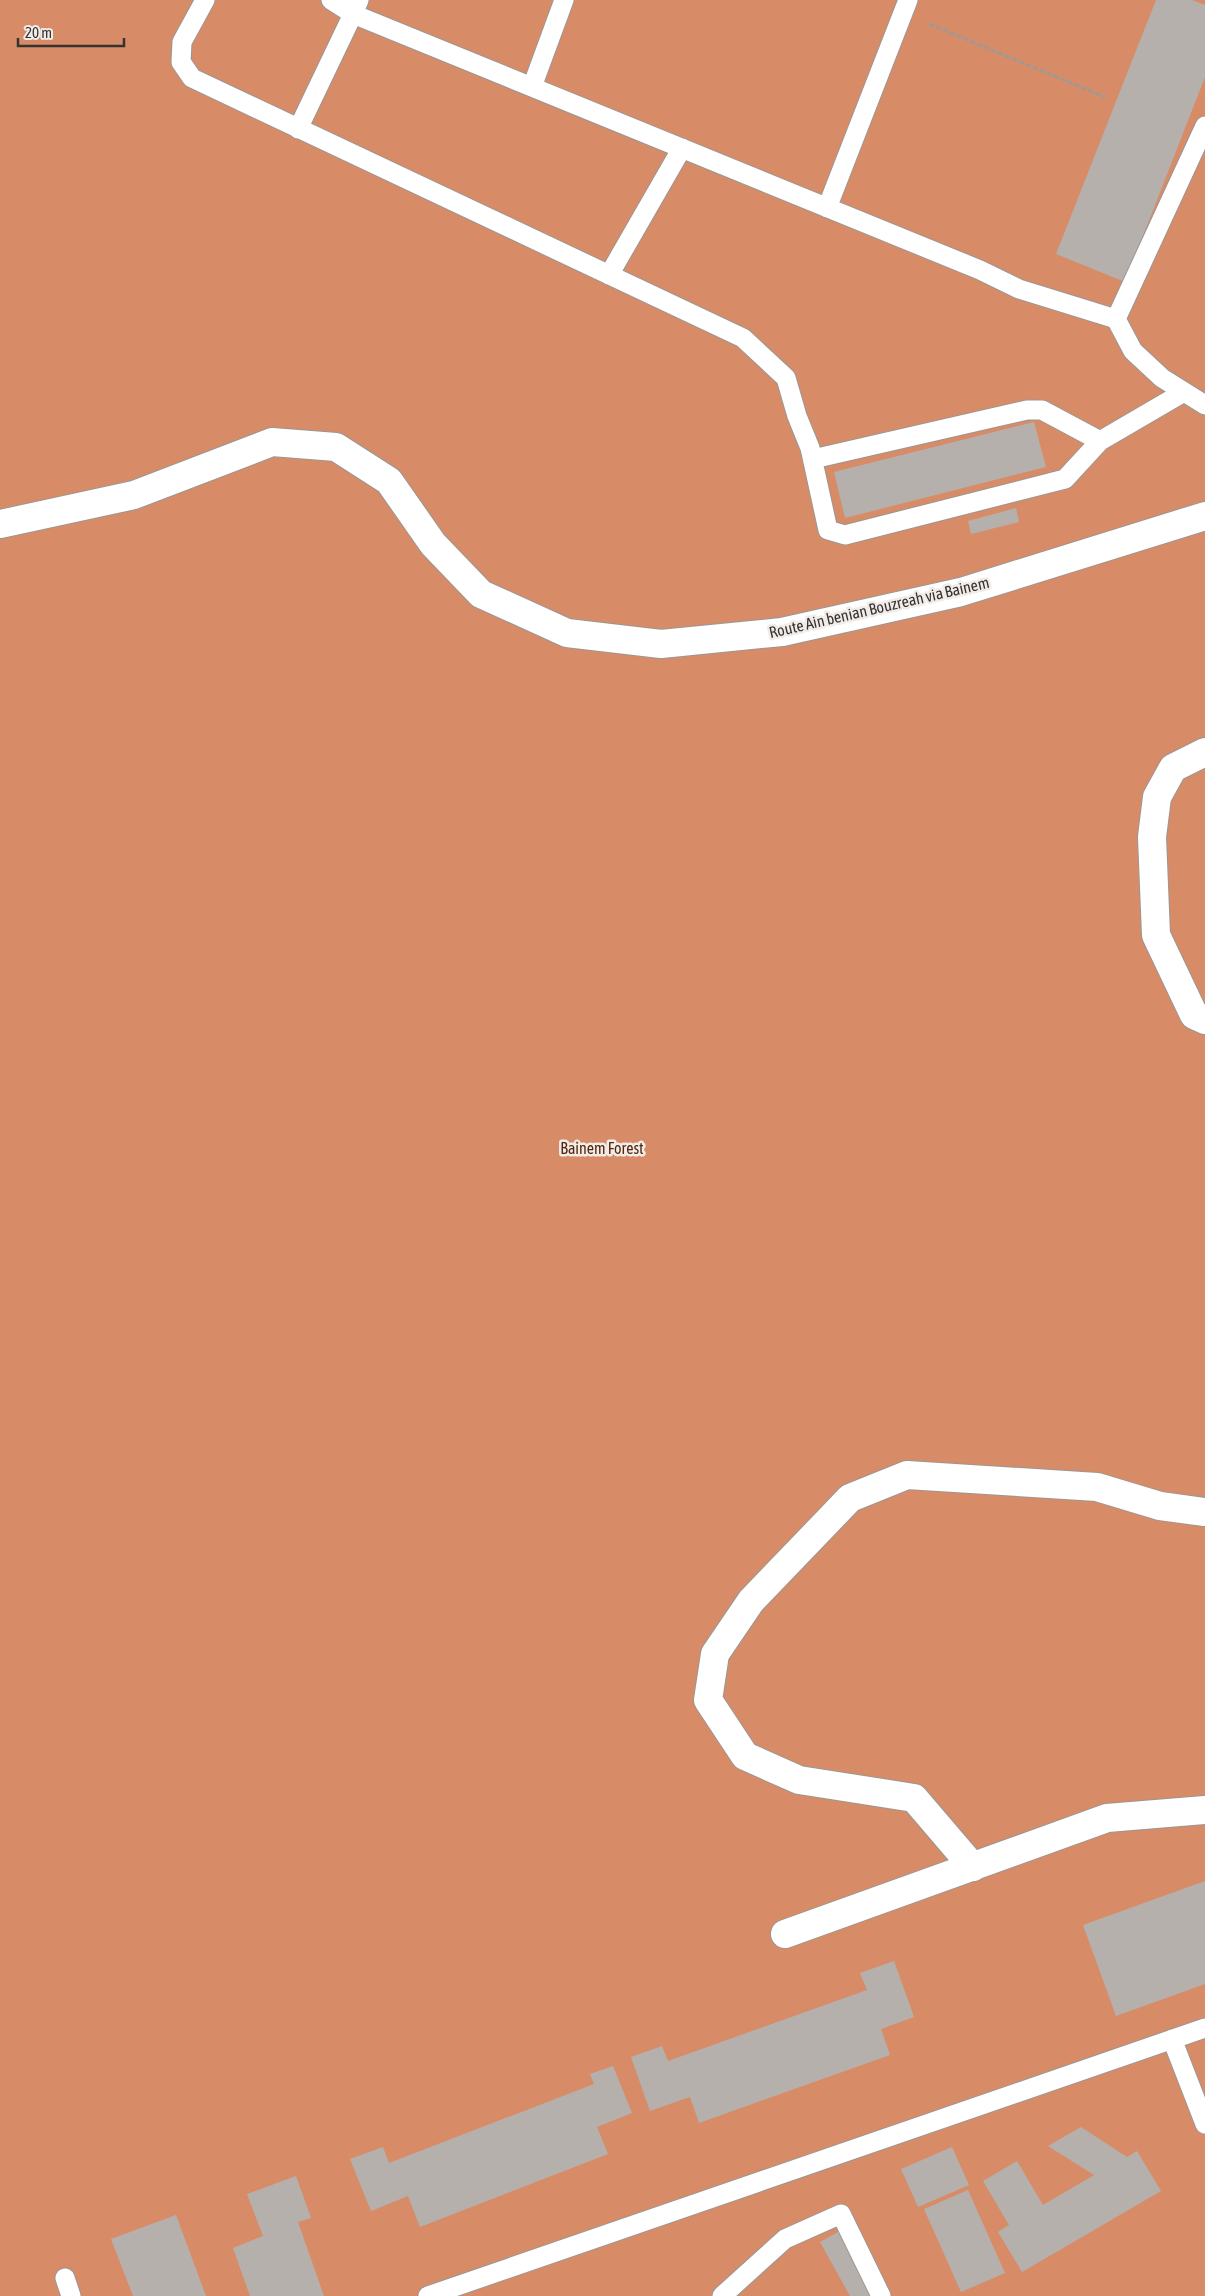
<svg xmlns="http://www.w3.org/2000/svg" width="1205" height="2296" font-family="'Asap Condensed',sans-serif">
<style>
.forest{fill:#d78c67}
.building{fill:#b6b0ad}
.lines{fill:none;stroke-linecap:round;stroke-linejoin:round}
.service-casing{stroke:#9c9693;stroke-width:21}
.minor-casing{stroke:#9c9693;stroke-width:30}
.tertiary-casing{stroke:#9c9693;stroke-width:30}
.path{stroke:#9d9997;stroke-width:3;stroke-dasharray:5 2.5;stroke-linecap:butt}
.service{stroke:#fff;stroke-width:19}
.minor{stroke:#fff;stroke-width:28}
.tertiary{stroke:#fff;stroke-width:28}
.labels{text-anchor:middle;dominant-baseline:central;stroke-width:5;stroke-linejoin:round;paint-order:stroke}
.street-label{font-size:16px;fill:#353332;stroke:#f2ece9}
.park-label{font-size:16px;fill:#56260a;stroke:#f2ece9}
</style>
<rect width="100%" height="100%" fill="#e5dfdc"/>
<!-- forest -->
<path class="forest" d="M0,0H1205V2296H0Z"/>
<!-- building -->
<path class="building" d="M1156,0H1192L1205,5V77L1125,282L1056,254Z
M1034,422L1046,467L845,518L834,472Z
M1016,508L1019,522L971,534L968,521Z
M1205,1881V1984L1116,2016L1083,1925Z
M894,1961L914,2017L881,2029L890,2055L699,2123L690,2097L650,2111L631,2057L662,2046L668,2061L867,1990L860,1973Z
M613,2066L632,2113L597,2127L608,2154L420,2227L408,2196L371,2211L350,2159L383,2147L389,2163L594,2084L590,2074Z
M1081,2127L1127,2157L1137,2151L1161,2191L1022,2272L998,2232L1009,2225L983,2181L1017,2161L1043,2205L1094,2175L1048,2146Z
M952,2147L969,2185L918,2207L901,2169Z
M296,2176L311,2218L298,2222L324,2296H250L233,2248L263,2236L247,2194Z
M968,2190L1005,2273L961,2292L924,2209Z
M176,2215L206,2296H133L111,2239Z
M840,2231L877,2296H850L820,2242Z"/>
<g class="lines">
<!-- service casing -->
<g class="service-casing">
<path id="service" d="M205,0L182,42L181,62L192,78L743,338L786,378L797,416L810,448L828,530L845,535L1065,479L1100,441L1184,392
M359,0L353,14L980,270L1019,289L1116,319
M532,87L564,0
M1205,126L1116,319L1133,351L1162,378L1205,405
M298,129L353,14L331,0
M827,208L908,0
M609,275L682,148
M813,459L1027,410H1042L1100,441
M1172,2039L1205,2124
M65,2278L71,2296
M428,2296L1205,2028
M722,2296L785,2239L841,2214L881,2296"/>
</g>
<!-- minor casing -->
<g class="minor-casing">
<path id="minor" d="M1205,752L1173,768L1157,797L1152,837L1156,935L1194,1015L1205,1020
M973,1867L914,1798L799,1780L745,1756L708,1700L715,1654L751,1601L850,1498L907,1475L1097,1487L1160,1506L1205,1512
M785,1934L1107,1818L1205,1810"/>
</g>
<!-- tertiary casing -->
<g class="tertiary-casing">
<path id="tertiary" d="M0,524L134,495L272,442L336,447L389,481L433,544L481,594L567,633L661,644L782,632L961,592L1205,516"/>
</g>
<!-- path -->
<path class="path" d="M929,24L1105,97"/>
<!-- service -->
<use href="#service" class="service"/>
<!-- minor -->
<use href="#minor" class="minor"/>
<!-- tertiary -->
<use href="#tertiary" class="tertiary"/>
</g>
<g class="labels">
<!-- street labels -->
<g class="street-label">
<text transform="translate(879 607) rotate(-13)">Route Ain benian Bouzreah via Bainem</text>
</g>
<!-- park labels -->
<g class="park-label">
<text x="602" y="1148">Bainem Forest</text>
</g>
</g>
<!-- scale -->
<path d="M18 38v8h106v-8" fill="none" stroke="#353332" stroke-width="2.5"/>
<text x="25" y="38" font-size="15" fill="#353332" stroke="#f2ece9" stroke-width="4" paint-order="stroke">20 m</text>
</svg>
